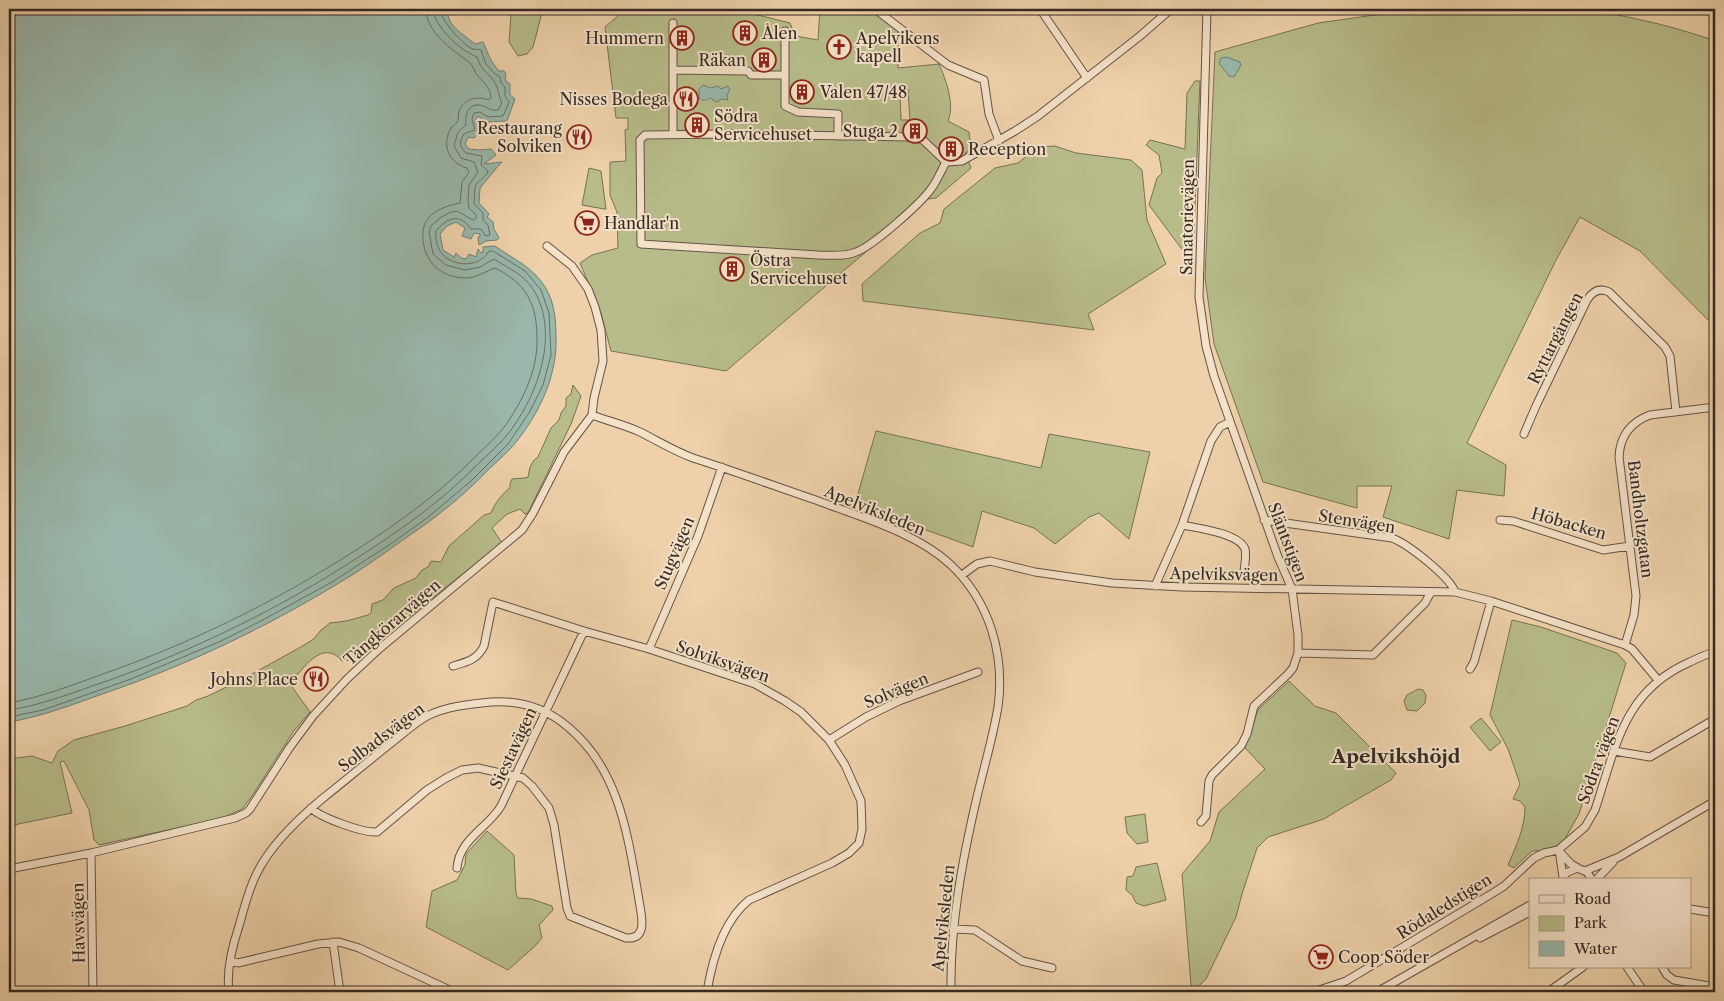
<svg xmlns="http://www.w3.org/2000/svg" width="1724" height="1001" font-family="'Libre Caslon Text',serif">
<style>
.green{fill:#b7bc8a;stroke:#767256;fill-rule:evenodd}
.water{fill:#99b7aa;stroke:#717e74}
.lines{fill:none;stroke-linecap:round;stroke-linejoin:round}
.shore{stroke:#677066;stroke-width:1}
.minor-casing{stroke:#635345;stroke-width:9}
.minor{stroke:#f4e1c8;stroke-width:7}
.labels{text-anchor:middle;dominant-baseline:central;stroke-width:4;stroke-linejoin:round;paint-order:stroke}
.poi-label{font-size:16px;fill:#352923;stroke:#f4e1c8;text-anchor:start}
.street-label{font-size:16px;fill:#352923;stroke:#f4e1c8}
.quarter-label{font-size:19px;font-weight:bold;fill:#352923;stroke:#f4e1c8}
</style>
<rect width="100%" height="100%" fill="#eed1aa"/>
<filter id="stains"><feTurbulence type="fractalNoise" baseFrequency=".004" numOctaves="4"/><feColorMatrix values="0 0 0 0 .2 0 0 0 0 .09 0 0 0 0 .02 0 0 0 .5 -.17"/></filter>
<radialGradient id="worn" r=".72"><stop offset=".6" stop-color="#630" stop-opacity="0"/><stop offset="1" stop-color="#630" stop-opacity=".3"/></radialGradient>
<!-- green -->
<path class="green" d="M509,9H543L533,47L527,54L518,56L509,42L511,14Z
M626,9H734L790,23L795,36L818,40L820,9H870L898,30V68L939,64C946,80 955,104 948,121L969,132L971,150L965,153L971,168L936,198L928,199L726,371L611,351L601,313L580,263L592,255L618,248L617,212L610,195V162L626,161L625,130L628,129V118H616L605,27ZM908,89L910,120H901L900,90Z
M1428,9C1486,9 1546,5 1604,13C1639,18 1682,29 1715,41V320H1708L1640,251L1580,217L1556,260L1467,443L1506,465L1504,496L1457,490L1449,539L1383,517L1392,486H1357V508L1263,482L1214,344L1205,278L1215,52L1318,23L1403,11Z
M1195,81H1200L1193,255L1184,252L1149,205L1157,178L1162,173L1159,155L1146,145L1150,140L1185,149L1187,93Z
M1055,146L1076,153L1131,160L1142,170L1147,220L1166,264L1088,314L1094,330L863,301L862,284L920,233L940,223L944,209L995,168L1018,163L1038,147Z
M589,168L601,171L606,209H604L582,205Z
M573,385L581,396L571,424L528,513L525,514L520,509L507,514L492,528L502,543L383,637L355,663L350,660L342,661C323,638 303,668 290,684L310,712L293,732L252,796L242,809L222,818L99,845L94,840L89,810L64,761L60,762L72,813L9,826V759L32,756L52,763L58,751L74,740L125,726L187,706L196,700L208,696L243,679L299,648L314,639L320,631L330,623L346,621L368,615L371,613L372,604L383,600L394,588L416,578L422,570L428,567L431,561L441,562L449,546L484,515L491,513C494,504 503,493 510,488V484L512,479L525,478L528,477L530,467L534,460L538,457L551,428L559,420L561,413L566,406V398L571,394Z
M876,431L1041,468L1049,434L1150,452L1129,539L1099,513L1089,517L1055,544L1034,528L982,511L973,547L855,504Z
M1512,620L1541,627L1617,653L1626,663L1579,814L1563,842L1549,850L1532,851L1514,868L1508,865C1516,846 1525,828 1525,807L1520,801L1513,799L1520,784L1508,749L1490,715Z
M1289,681L1315,706L1336,713L1396,773L1391,780L1342,808L1324,819L1268,837L1257,848L1242,894L1236,917L1206,979L1194,991L1191,985L1182,874L1210,841L1219,812L1265,769L1245,748L1258,710Z
M1418,689L1423,690L1426,695L1425,703L1417,711L1407,710L1404,701L1407,695Z
M1481,718L1501,742L1490,751L1470,727Z
M1145,814L1148,842L1137,844L1127,833L1125,817Z
M487,831L514,855L516,894L518,898L531,899L552,906L553,910L539,925L542,938L535,946L508,970L426,927L432,891L457,880L465,865L466,854Z
M1157,863L1166,900L1144,906L1136,903L1132,895L1126,890L1127,877L1133,876L1136,867Z"/>
<!-- water -->
<path class="water" d="M9,9H442L448,14C448,26 467,37 475,44L483,42C489,55 490,61 499,71H504L506,74L505,80L510,84V95L515,99L507,121L486,122L478,116L476,119L481,125L479,133L474,138L468,137L465,144L469,149L479,150L491,149L496,155L484,164L502,162C494,170 488,179 480,188L479,203L489,214L487,217L493,222L494,229L499,238L497,240L486,241L479,245L478,237L480,236V234L474,233L471,239L462,236L465,228L456,222L447,226L440,234L443,250L454,257L456,253L461,258L466,259L469,254L476,257L478,249L481,253L483,252V247L495,246C513,259 533,267 545,287C555,303 556,321 556,339C557,374 541,409 520,437C510,451 497,461 485,473C463,496 439,515 413,533C387,551 362,570 334,586C264,628 189,664 111,691C76,703 45,716 9,722Z
M1227,57L1240,62L1241,65L1234,77L1229,76L1219,63L1221,58Z
M703,85L711,88L718,86L721,89L728,86L730,89L727,95L728,100L722,99L717,102L710,98C706,100 704,102 699,98V89Z"/>
<g class="lines">
<!-- shore -->
<path class="shore" d="M9,703C42,697 72,685 103,674C191,643 275,602 353,552C397,524 436,496 473,459C484,448 496,438 505,426C523,400 538,370 537,338C537,304 526,283 495,268C485,271 477,278 466,278C445,278 428,266 424,246C418,218 435,208 460,203L462,182L469,172L467,168C449,163 441,145 451,128C453,126 455,125 457,122C459,120 458,115 459,111C464,98 477,96 489,100L491,97C490,87 483,82 477,75C474,71 473,65 469,62C452,50 426,32 426,9
M9,710C43,705 74,692 107,681C194,650 279,609 357,558C401,530 442,501 478,464C489,453 502,443 511,430C526,409 538,385 543,359C549,331 545,295 521,276C512,269 503,265 494,259L480,267L465,270L446,265L433,254L429,232L431,226L440,218L451,212L457,211L473,220L476,218V215L469,208L468,201L469,185L478,172L474,162L461,158L454,146L458,132L466,125C465,116 467,104 479,105C488,106 487,111 498,110L502,103C498,96 499,87 493,80C486,71 481,70 477,57C461,51 434,27 433,9
M9,717L43,710L131,679L221,641L259,622L332,582L392,543L427,518L472,480L508,444L529,413L543,385L551,355L549,313L541,290L525,271L493,251H489C478,273 432,267 436,231C447,218 459,212 471,229H481L486,236L490,235L488,225L483,220V213L474,204L475,188L476,184L487,174L488,171L481,165L482,156L466,153C459,147 459,142 464,134C477,128 476,134 472,119L474,113L480,112L488,117L503,116L509,102L505,96V87L501,83L500,77L495,74L486,64L481,50C479,49 476,50 473,49C462,45 441,19 439,9"/>
<!-- minor casing -->
<g class="minor-casing">
<path id="minor" d="M875,9L948,65L984,80L989,114L999,141
M1040,9L1087,78
M673,23V134
M785,31V75
M673,70L748,71L751,75H785V106L798,112L838,114V136
M946,162C941,171 937,181 931,189C920,204 873,246 856,252C845,257 830,255 818,255L641,244L640,140L645,135L728,134L911,137L923,140L946,162L962,161L1015,131L1038,116L1140,36L1171,9
M592,415C608,421 625,425 640,432C658,441 674,451 693,458C737,472 780,488 824,503C866,519 918,534 951,565C990,602 1005,655 998,707C993,737 984,767 977,797C962,861 950,926 951,992
M1524,434L1536,406L1587,300C1592,292 1599,287 1609,292L1665,347L1670,356L1676,412
M1264,520L1392,538C1408,544 1450,577 1455,592
M1500,520L1513,521L1603,550L1630,546
M1182,525C1197,528 1239,533 1245,549C1247,556 1244,566 1244,574L1246,577
M962,575L977,564L990,561L1035,572L1112,583L1182,587L1455,592L1491,601L1625,645L1632,649L1658,680
M1155,586L1182,525L1211,441L1220,427L1230,422
M1625,645L1634,615L1636,596L1619,457C1620,436 1631,422 1650,415L1715,407
M649,649L698,536L722,467
M1298,653L1373,655L1425,603L1431,592
M453,666C467,662 477,660 484,646L493,602L584,631L649,649L755,684L785,701L801,712L829,740L845,765L861,801L862,829L859,843L849,853L832,863L749,900C723,921 712,961 707,992
M1470,669L1474,662L1491,601
M829,740L866,717L899,701L978,672
M1614,751L1650,757L1715,719
M1201,822L1206,816L1209,781L1212,775L1241,746L1247,734L1254,706L1288,674L1293,668L1298,653V635L1292,589L1278,557L1214,376L1206,346L1199,297L1207,9
M1558,850L1571,864L1578,868
M1559,850L1563,877
M91,853L93,992
M457,868C459,839 488,828 501,806L584,631
M9,869L91,853L235,818L246,813L250,809L290,747L313,716L347,679L379,649L522,530L533,513L564,452L592,415L594,398L603,361L601,330L595,307L588,289L572,266L547,246
M1585,871L1619,857L1715,801
M1562,880L1566,873L1577,868L1587,872L1592,880
M1596,880L1613,862
M1690,909L1715,913
M953,929L975,930L1022,961L1052,968
M1480,938L1530,912
M333,942L340,992
M230,961L238,963L318,944L339,942L359,948L454,992
M1627,967L1644,992
M1662,967L1667,975L1674,980L1715,987
M229,992C226,970 232,947 239,926C244,909 248,891 256,875C269,847 298,819 322,799C347,779 371,759 395,740C406,731 417,721 429,715C448,706 471,704 491,702C520,700 546,708 568,727C620,770 628,837 639,900C641,914 649,940 626,938L570,916L567,908L554,825L549,808L532,786L523,778L478,768L462,770L446,778L427,790L377,832C363,833 321,818 311,808
M1313,992L1346,981L1493,893L1504,886L1534,858L1544,853L1558,850L1585,827L1595,810C1616,747 1623,691 1690,662C1698,658 1707,654 1715,652
M1377,992L1530,905
M1548,992L1583,967"/>
</g>
<!-- minor -->
<use href="#minor" class="minor"/>
</g>
<!-- icons -->
<defs>
<g id="building-ring" transform="scale(1.25)"><circle r="9.5" fill="#f4e1c8" stroke="#8f2418" stroke-width="1.5"/><path d="M-4-6H4V6H1V3H-1V6H-4ZM-2.5-4.3h1.7v1.8h-1.7ZM.8-4.3h1.7v1.8H.8ZM-2.5-1h1.7V.8h-1.7ZM.8-1h1.7V.8H.8Z" fill="#8f2418"/></g>
<g id="church-ring" transform="scale(1.25)"><circle r="9.5" fill="#f4e1c8" stroke="#8f2418" stroke-width="1.5"/><path d="M-1.2-6h2.4v3.5h3.3v2.4h-3.3V6h-2.4V-.1h-3.3v-2.4h3.3Z" fill="#8f2418"/></g>
<g id="restaurant-ring" transform="scale(1.25)"><circle r="9.5" fill="#f4e1c8" stroke="#8f2418" stroke-width="1.5"/><path d="M-5-6h1v4h1v-4h1v4h1v-4h1v5L-1.5 .5V6h-2V.5L-5-1ZM5-6V6H3V1.5H1.5Q1.5-4 5-6Z" fill="#8f2418"/></g>
<g id="supermarket-ring" transform="scale(1.25)"><circle r="9.5" fill="#f4e1c8" stroke="#8f2418" stroke-width="1.5"/><path d="M-6-5.5h2.5l.6 2H6L4.5 2H-2.5L-4.4-4H-6ZM-1.5 3.2a1.3 1.3 0 1 0 .1 0ZM3 3.2a1.3 1.3 0 1 0 .1 0Z" fill="#8f2418"/></g>
</defs>
<g fill-rule="evenodd">
<use href="#building-ring" x="745" y="33"/>
<use href="#building-ring" x="682" y="38"/>
<use href="#church-ring" x="839" y="47"/>
<use href="#building-ring" x="764" y="60"/>
<use href="#building-ring" x="802" y="92"/>
<use href="#restaurant-ring" x="686" y="99"/>
<use href="#building-ring" x="697" y="125"/>
<use href="#building-ring" x="915" y="131"/>
<use href="#restaurant-ring" x="579" y="137"/>
<use href="#building-ring" x="951" y="149"/>
<use href="#supermarket-ring" x="587" y="223"/>
<use href="#building-ring" x="732" y="269"/>
<use href="#restaurant-ring" x="316" y="679"/>
<use href="#supermarket-ring" x="1321" y="957"/>
</g>
<g class="labels">
<!-- poi labels -->
<g class="poi-label">
<text x="762" y="33">Ålen</text>
<text x="664" y="38" text-anchor="end">Hummern</text>
<text x="856" y="38">Apelvikens<tspan x="856" dy="18">kapell</tspan></text>
<text x="746" y="60" text-anchor="end">Räkan</text>
<text x="820" y="92">Valen 47/48</text>
<text x="668" y="99" text-anchor="end">Nisses Bodega</text>
<text x="714" y="116">Södra<tspan x="714" dy="18">Servicehuset</tspan></text>
<text x="562" y="128" text-anchor="end">Restaurang<tspan x="562" dy="18">Solviken</tspan></text>
<text x="898" y="131" text-anchor="end">Stuga 2</text>
<text x="968" y="149">Reception</text>
<text x="604" y="223">Handlar'n</text>
<text x="750" y="260">Östra<tspan x="750" dy="18">Servicehuset</tspan></text>
<text x="298" y="679" text-anchor="end">Johns Place</text>
<text x="1338" y="957">Coop Söder</text>
</g>
<!-- street labels -->
<g class="street-label">
<text transform="translate(1187 217) rotate(-89)">Sanatorievägen</text>
<text transform="translate(1555 338) rotate(-63)">Ryttargången</text>
<text transform="translate(875 510) rotate(22)">Apelviksleden</text>
<text transform="translate(1641 519) rotate(83)">Bandholtzgatan</text>
<text transform="translate(1357 521) rotate(9)">Stenvägen</text>
<text transform="translate(1569 523) rotate(16)">Höbacken</text>
<text transform="translate(1288 542) rotate(69)">Släntstigen</text>
<text transform="translate(674 553) rotate(-67)">Stugvägen</text>
<text transform="translate(1224 574) rotate(1)">Apelviksvägen</text>
<text transform="translate(392 622) rotate(-41)">Tångkörarvägen</text>
<text transform="translate(723 661) rotate(19)">Solviksvägen</text>
<text transform="translate(896 690) rotate(-23)">Solvägen</text>
<text transform="translate(381 737) rotate(-37)">Solbadsvägen</text>
<text transform="translate(513 748) rotate(-65)">Siestavägen</text>
<text transform="translate(1598 760) rotate(-70)">Södra vägen</text>
<text transform="translate(1444 906) rotate(-32)">Rödaledstigen</text>
<text transform="translate(943 918) rotate(-84)">Apelviksleden</text>
<text transform="translate(78 923) rotate(-91)">Havsvägen</text>
</g>
<!-- quarter labels -->
<g class="quarter-label">
<text x="1396" y="756">Apelvikshöjd</text>
</g>
</g>
<!-- margin -->
<rect width="1724" height="1001" fill="none" stroke="#eed1aa" stroke-width="30"/>
<rect x="10" y="10" width="1704" height="981" fill="none" stroke="#352923" stroke-width="2.5"/>
<rect x="15" y="15" width="1694" height="971" fill="none" stroke="#352923"/>
<!-- legend -->
<rect x="1529" y="878" width="162" height="90" fill="#f4e1c8" stroke="#a89786"/>
<rect x="1539" y="895" width="25" height="8" fill="#f4e1c8" stroke="#a89786"/>
<text x="1574" y="904" font-size="15" fill="#352923">Road</text>
<rect x="1539" y="916" width="25" height="15" fill="#b7bc8a" stroke="#a89786"/>
<text x="1574" y="928" font-size="15" fill="#352923">Park</text>
<rect x="1539" y="941" width="25" height="15" fill="#99b7aa" stroke="#a89786"/>
<text x="1574" y="954" font-size="15" fill="#352923">Water</text>
<rect width="100%" height="100%" filter="url(#stains)"/>
<rect width="100%" height="100%" fill="url(#worn)"/>
</svg>
